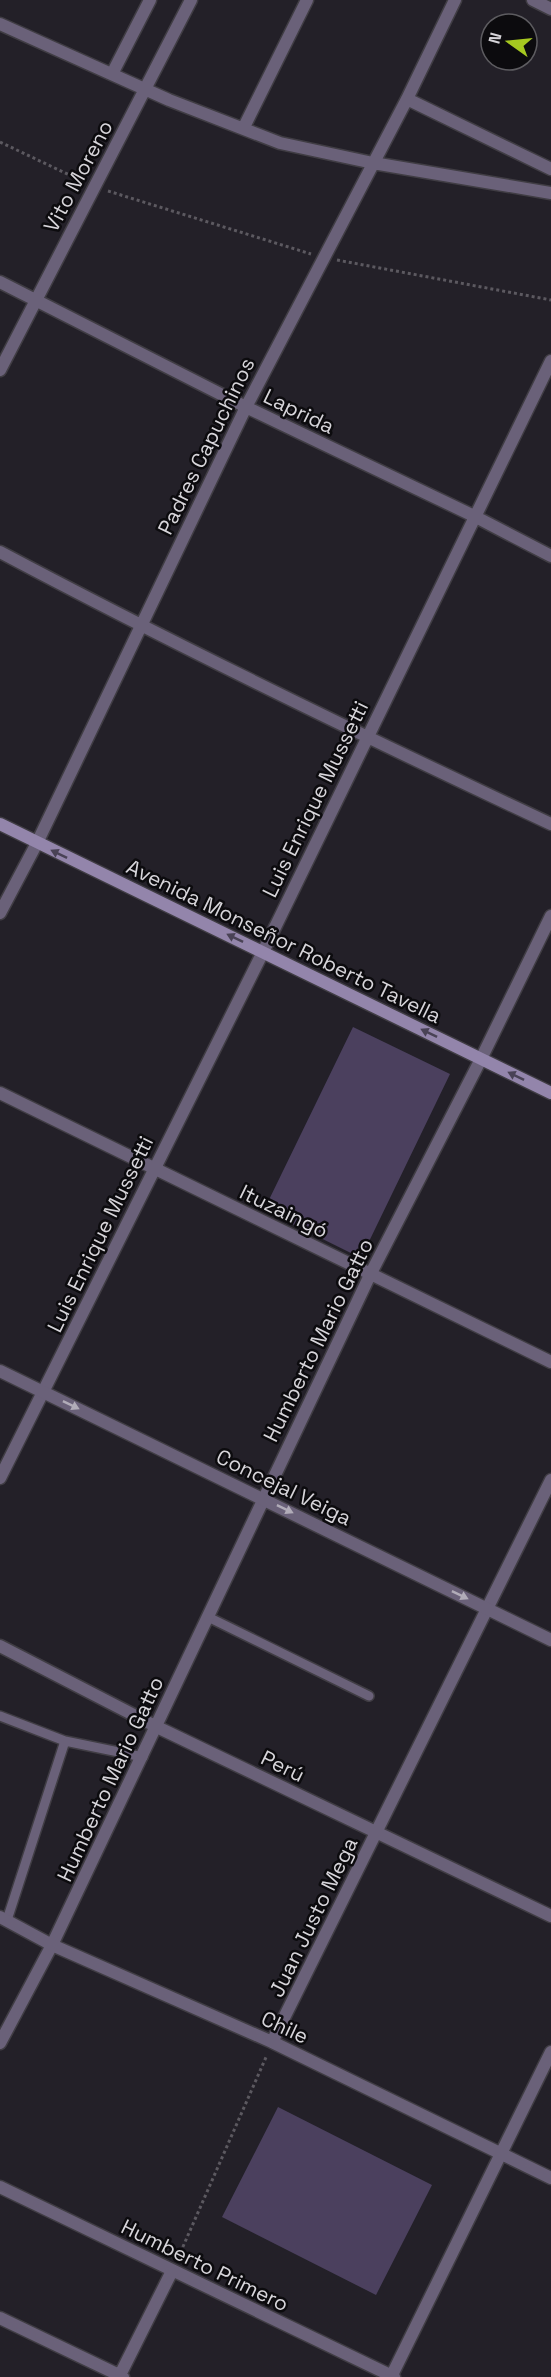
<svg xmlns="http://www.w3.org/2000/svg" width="551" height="2377" font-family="'Space Grotesk',sans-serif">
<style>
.green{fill:#4b405e}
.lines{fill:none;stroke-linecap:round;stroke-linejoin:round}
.service-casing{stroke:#403d44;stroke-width:12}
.minor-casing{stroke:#403d44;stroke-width:15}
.tertiary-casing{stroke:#403d44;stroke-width:15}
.secondary-casing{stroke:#403d44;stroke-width:15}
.path{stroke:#5c5960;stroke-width:3;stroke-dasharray:3 3;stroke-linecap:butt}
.service{stroke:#6a6179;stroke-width:9}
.minor{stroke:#6a6179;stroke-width:12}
.tertiary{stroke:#6a6179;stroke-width:12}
.secondary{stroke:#9385ab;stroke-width:12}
.oneway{fill:#494255}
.oneway2{fill:#b1acb8}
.labels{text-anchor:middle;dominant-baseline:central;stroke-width:5;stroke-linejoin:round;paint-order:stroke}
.street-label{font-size:21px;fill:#d7d5da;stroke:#0c0b0e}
</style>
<rect width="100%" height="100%" fill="#232028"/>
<!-- green -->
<path class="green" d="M353,1027L450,1074L361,1258L264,1210Z
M278,2107L432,2185L376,2295L222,2217Z"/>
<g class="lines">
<!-- service casing -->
<g class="service-casing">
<path id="service" d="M208,1617L369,1696
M0,1716L65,1741L143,1757
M7,1920L65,1741"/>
</g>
<!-- minor casing -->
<g class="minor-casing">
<path id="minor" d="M533,0L551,9
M0,24L169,100L280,143L373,163L551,193
M112,74L150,0
M407,99L551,169
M244,127L307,0
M0,282L246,407L474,516L551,556
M0,370L191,0
M0,552C181,648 365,737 551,824
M0,913L37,843L246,407L407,99L455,0
M0,1093L551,1362
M0,1478L263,952L551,361
M0,1646L157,1727L551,1916
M0,1917L52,1945L272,2042L551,2178
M272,2042L551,1480
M0,2043L52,1945L370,1275L481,1059L551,916
M0,2187L394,2377
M0,2318L123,2377
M119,2377L172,2271
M391,2377L551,2052"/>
</g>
<!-- tertiary casing -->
<g class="tertiary-casing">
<path id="tertiary" d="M0,1371L551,1640"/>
</g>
<!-- secondary casing -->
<g class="secondary-casing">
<path id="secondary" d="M0,824L551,1093"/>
</g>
<!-- path -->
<path class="path" d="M0,142L82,181
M108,191L311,254
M337,260L551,300
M178,2258L267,2055"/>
<!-- service -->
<use href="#service" class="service"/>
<!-- minor -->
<use href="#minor" class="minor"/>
<!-- tertiary -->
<use href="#tertiary" class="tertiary"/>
<!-- secondary -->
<use href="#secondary" class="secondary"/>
</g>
<!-- one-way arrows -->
<defs><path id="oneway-solid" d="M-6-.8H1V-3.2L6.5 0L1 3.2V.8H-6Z" transform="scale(1.5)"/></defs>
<g class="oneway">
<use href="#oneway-solid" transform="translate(59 854) rotate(-154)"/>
<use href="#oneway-solid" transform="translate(235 938) rotate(-154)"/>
<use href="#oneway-solid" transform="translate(429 1033) rotate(-154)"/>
<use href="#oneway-solid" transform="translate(516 1076) rotate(-154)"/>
</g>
<g class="oneway2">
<use href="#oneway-solid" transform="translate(71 1405) rotate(26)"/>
<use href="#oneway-solid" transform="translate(285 1509) rotate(26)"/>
<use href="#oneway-solid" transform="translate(460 1595) rotate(26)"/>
</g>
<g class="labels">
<!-- street labels -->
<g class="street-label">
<text transform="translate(78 176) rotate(-62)">Vito Moreno</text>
<text transform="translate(299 411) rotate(26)">Laprida</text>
<text transform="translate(206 446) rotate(-64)">Padres Capuchinos</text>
<text transform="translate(315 799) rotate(-64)">Luis Enrique Mussetti</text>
<text transform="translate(284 941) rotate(26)">Avenida Monseñor Roberto Tavella</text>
<text transform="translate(284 1211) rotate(26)">Ituzaingó</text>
<text transform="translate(100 1234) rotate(-64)">Luis Enrique Mussetti</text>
<text transform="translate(318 1340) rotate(-64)">Humberto Mario Gatto</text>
<text transform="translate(284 1487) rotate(26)">Concejal Veiga</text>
<text transform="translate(283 1766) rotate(26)">Perú</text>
<text transform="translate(110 1779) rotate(-65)">Humberto Mario Gatto</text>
<text transform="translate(313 1917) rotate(-64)">Juan Justo Mega</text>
<text transform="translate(285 2027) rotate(25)">Chile</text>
<text transform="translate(205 2265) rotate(26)">Humberto Primero</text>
</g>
</g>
<!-- north arrow -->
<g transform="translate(509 42) rotate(285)"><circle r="28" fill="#0c0b0e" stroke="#5d5c60" stroke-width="1.5"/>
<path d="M0-4.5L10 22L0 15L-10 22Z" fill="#a6c820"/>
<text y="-9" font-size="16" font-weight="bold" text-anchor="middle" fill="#d7d5da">N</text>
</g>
</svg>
